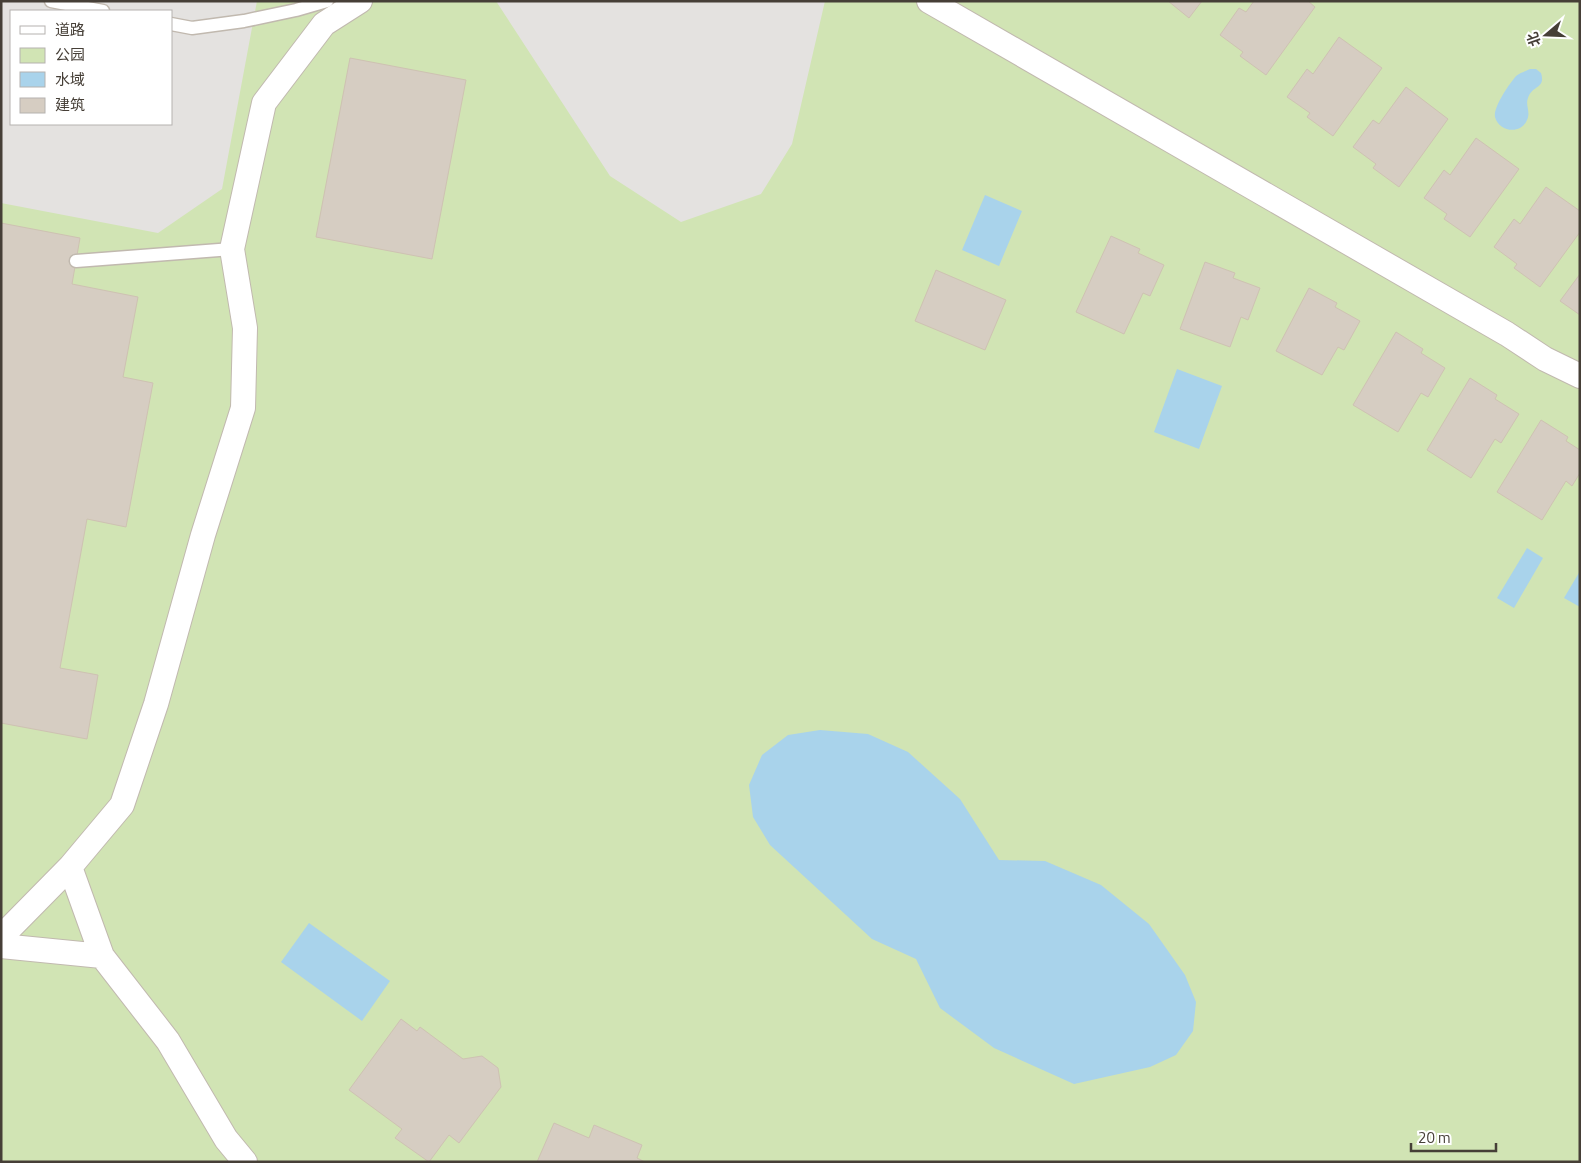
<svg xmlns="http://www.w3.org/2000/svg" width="1581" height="1163" font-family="'Titillium Web','Noto Sans SC',sans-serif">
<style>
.green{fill:#d1e4b4;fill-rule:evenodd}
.parking{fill:#e4e2e0;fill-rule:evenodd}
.water{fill:#a9d3eb}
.building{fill:#d6cdc2;stroke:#cec2b2}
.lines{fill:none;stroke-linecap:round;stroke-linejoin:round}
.lane-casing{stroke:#c1b9af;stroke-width:15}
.street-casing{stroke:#c1b9af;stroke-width:26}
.lane{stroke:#fff;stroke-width:12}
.street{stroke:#fff;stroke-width:24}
</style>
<rect width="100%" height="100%" fill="#f3efe8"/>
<!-- green -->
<path class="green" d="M1,1H1580V1162H1ZM11,11H171V124H11Z"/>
<!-- parking -->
<path class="parking" d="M1,1H257L222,189L158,233L1,203ZM11,11H171V124H11Z
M496,1H825L792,144L761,194L681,222L610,176Z"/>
<!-- water -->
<path class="water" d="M1530,69H1536L1541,73C1546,89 1532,85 1528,98C1525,105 1531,112 1527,120C1521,135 1499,132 1495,117C1493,107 1510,83 1516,76C1520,73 1526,71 1530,69Z
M985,195L1022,211L999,266L962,250Z
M1177,369L1222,386L1199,449L1154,432Z
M1527,548L1543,558L1514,608L1497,598Z
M1580,571V607L1564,598Z
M820,730L868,734L908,752L960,799L999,860L1045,861L1101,885L1149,924L1185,975L1196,1002L1193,1031L1176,1055L1150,1067L1074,1084L994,1048L940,1008L916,959L872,939L770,845L753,817L749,785L762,755L788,735Z
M309,923L390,981L362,1021L281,962Z"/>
<!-- building -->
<path class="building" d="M1168,1H1202L1189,18Z
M1254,1H1308L1315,7L1266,75L1240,56L1243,52L1220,35L1239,8L1246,12Z
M1339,37L1382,68L1333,136L1307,117L1310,113L1287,97L1307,69L1313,74Z
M350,58L466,80L432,259L316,237Z
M1406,87L1448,119L1399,187L1373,168L1376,164L1353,147L1373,120L1379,124Z
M1476,138L1519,169L1470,237L1444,219L1447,214L1424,198L1444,170L1450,175Z
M1546,187L1580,211V232L1540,287L1514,268L1517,264L1494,247L1514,219L1520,224Z
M1,223L80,238L72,284L138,297L123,377L153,383L126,527L87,519L60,668L98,675L87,739L1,723Z
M1111,236L1140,249L1138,253L1164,265L1150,296L1143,293L1124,334L1076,312Z
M1205,262L1235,273L1233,278L1260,288L1248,320L1241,317L1230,347L1180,329Z
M936,270L1006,300L985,350L915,321Z
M1580,274V315L1560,301Z
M1309,288L1337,303L1335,307L1360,321L1344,350L1338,347L1322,375L1276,351Z
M1396,332L1423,349L1421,353L1445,368L1428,397L1421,393L1398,432L1353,405Z
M1470,378L1497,395L1495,399L1519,414L1501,443L1495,439L1471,478L1427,450Z
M1541,420L1568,437L1566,441L1580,450V473L1572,486L1566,481L1542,520L1497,492Z
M401,1019L417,1031L420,1027L463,1059L482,1056L498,1068L501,1087L459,1143L449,1135L429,1162L395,1138L402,1129L349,1090Z
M554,1123L589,1138L594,1125L642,1145L637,1158L645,1162H537Z"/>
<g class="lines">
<!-- lane casing -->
<g class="lane-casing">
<path id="lane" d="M51,1L103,11
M171,24L192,28L244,21L296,10L327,1
M76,261L232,249"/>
</g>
<!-- street casing -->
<g class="street-casing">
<path id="street" d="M929,1L1507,334L1545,359L1580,376
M70,867L102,956
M1,937L70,867L122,805L156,704L203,535L243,408L245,328L232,249L264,103L324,24L360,1
M1,946L102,956L168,1041L226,1139L245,1162"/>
</g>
<!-- lane -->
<use href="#lane" class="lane"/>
<!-- street -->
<use href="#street" class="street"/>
</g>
<!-- border -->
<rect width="1581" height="1163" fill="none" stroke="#463f37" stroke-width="5"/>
<!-- legend -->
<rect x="10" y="10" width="162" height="115" fill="#ffffff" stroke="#b5b2af"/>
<rect x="20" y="26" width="25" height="8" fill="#ffffff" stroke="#b5b2af"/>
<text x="55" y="35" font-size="15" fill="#463f37">道路</text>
<rect x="20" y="48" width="25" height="15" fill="#d1e4b4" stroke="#b5b2af"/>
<text x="55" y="60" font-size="15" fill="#463f37">公园</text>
<rect x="20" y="72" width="25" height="15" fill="#a9d3eb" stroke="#b5b2af"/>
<text x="55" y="85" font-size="15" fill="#463f37">水域</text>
<rect x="20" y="98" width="25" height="15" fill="#d6cdc2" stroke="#b5b2af"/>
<text x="55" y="110" font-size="15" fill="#463f37">建筑</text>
<!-- north arrow -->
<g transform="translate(1546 35) rotate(251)" stroke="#ffffff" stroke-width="4" paint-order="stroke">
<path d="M0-4L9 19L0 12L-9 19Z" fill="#463f37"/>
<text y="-8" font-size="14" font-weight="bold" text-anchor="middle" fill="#463f37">北</text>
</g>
<!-- scale -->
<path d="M1411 1143v8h85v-8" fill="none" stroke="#463f37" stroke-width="2.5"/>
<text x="1418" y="1143" font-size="15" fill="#463f37" stroke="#ffffff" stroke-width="4" paint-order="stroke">20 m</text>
</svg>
